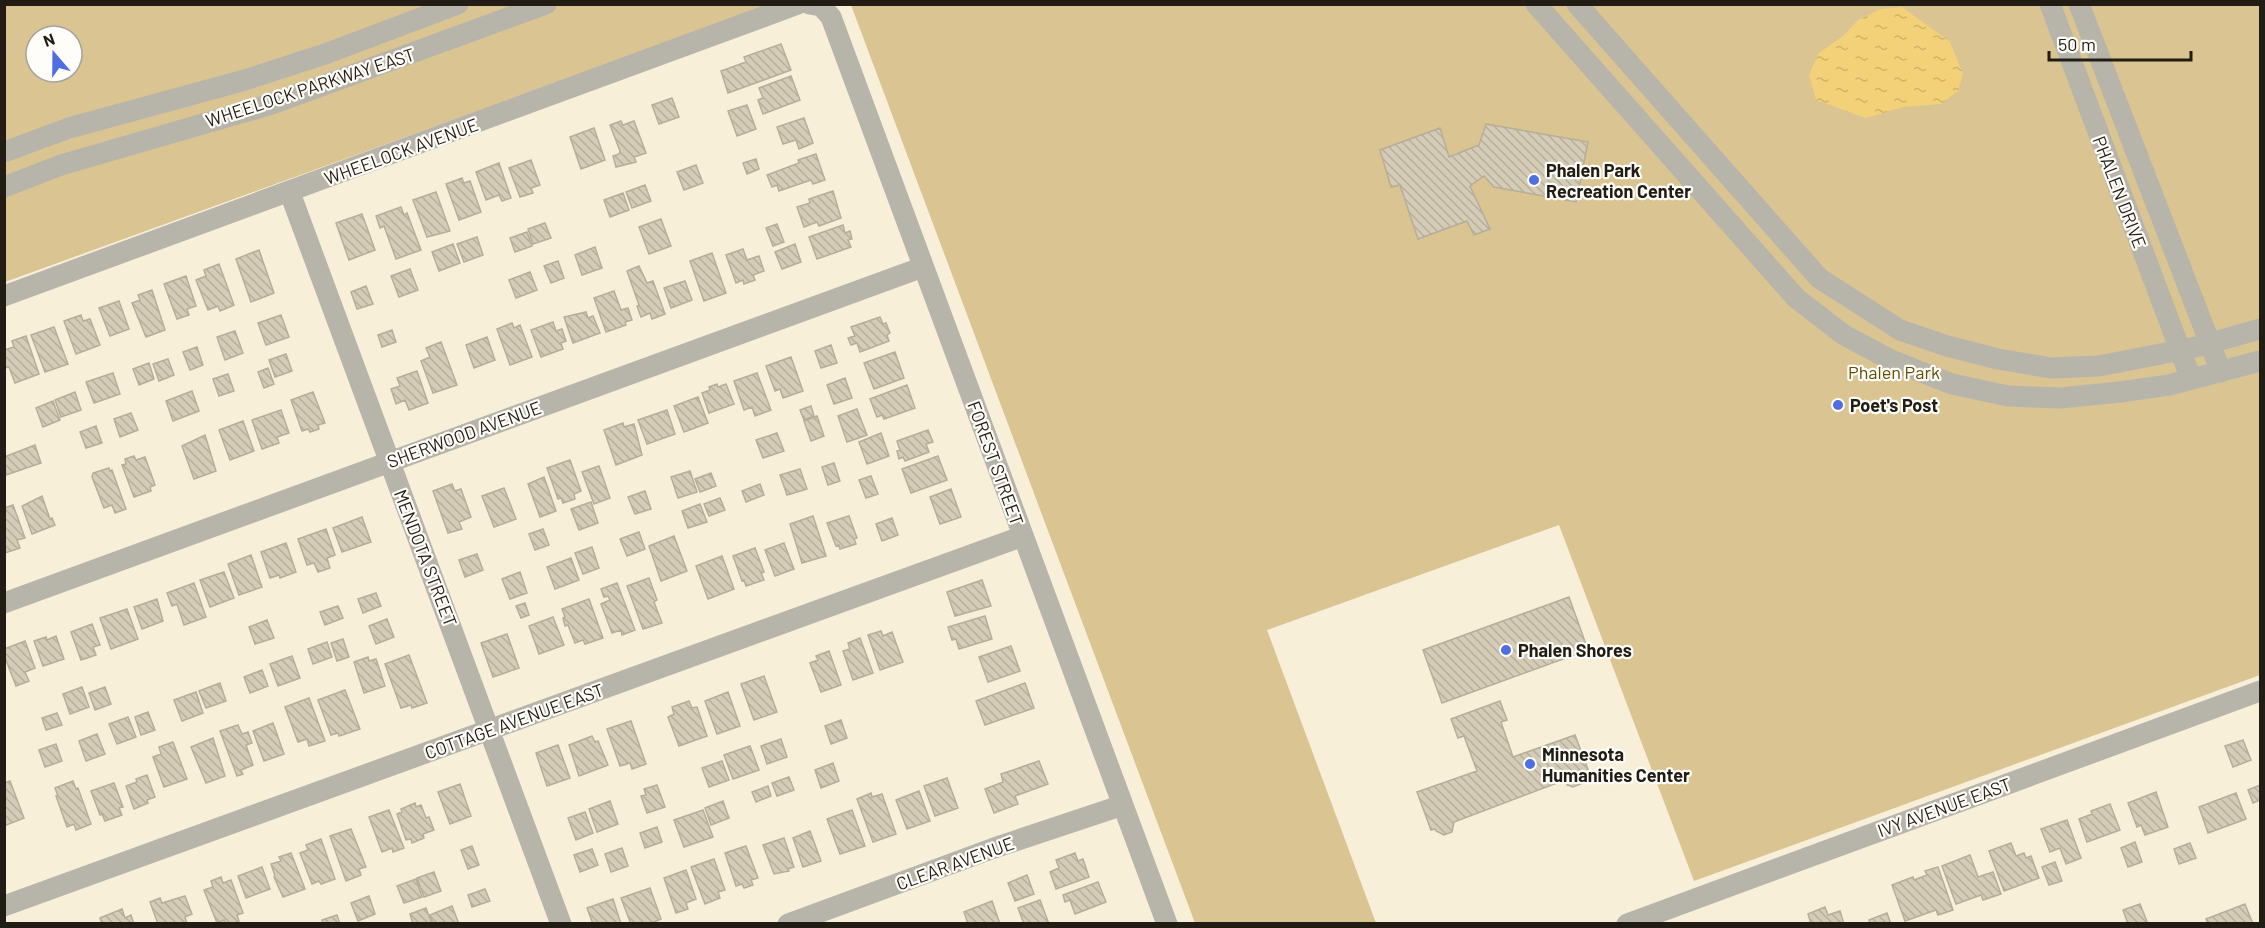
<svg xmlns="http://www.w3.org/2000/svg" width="2265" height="928" font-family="Barlow,sans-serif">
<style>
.park{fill:#d9c492;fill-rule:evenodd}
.water{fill:url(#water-ripples)}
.building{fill:url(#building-back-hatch);stroke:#b6ae99;stroke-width:1.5}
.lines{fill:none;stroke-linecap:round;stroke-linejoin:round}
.minor{stroke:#b7b4aa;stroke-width:21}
.poi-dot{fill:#4f6ee2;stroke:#fffdf9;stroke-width:2}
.labels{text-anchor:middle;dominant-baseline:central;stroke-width:4.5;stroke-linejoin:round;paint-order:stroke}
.street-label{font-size:18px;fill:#211d15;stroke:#fffdf9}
.poi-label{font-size:18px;font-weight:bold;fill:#211d15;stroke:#fffdf9;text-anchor:start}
.park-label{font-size:18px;fill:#634c03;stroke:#fffdf9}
</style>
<defs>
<pattern id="water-ripples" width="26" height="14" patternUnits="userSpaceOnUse" patternTransform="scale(1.5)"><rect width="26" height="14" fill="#f3d179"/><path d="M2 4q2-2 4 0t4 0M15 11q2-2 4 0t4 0" fill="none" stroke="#d0b368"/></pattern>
<pattern id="building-back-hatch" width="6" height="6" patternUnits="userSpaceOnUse" patternTransform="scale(1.5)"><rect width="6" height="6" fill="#d5ccb7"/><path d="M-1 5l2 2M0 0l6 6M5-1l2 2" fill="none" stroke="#b7af9c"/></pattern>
</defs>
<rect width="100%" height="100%" fill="#f8efd9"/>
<!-- park -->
<path class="park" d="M5,5H770L5,282ZM36,36H72V72H36Z
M851,5H2260V675L1694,881L1559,525L1267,630L1376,923H1195Z"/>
<!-- water -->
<path class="water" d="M1902,7L1950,42L1963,74L1958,91L1941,104L1903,107L1866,118L1816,100L1809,75L1819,53L1843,36L1858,20L1881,9Z"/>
<!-- building -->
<path class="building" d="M781,44L791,70L728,93L721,71L746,62L744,57Z
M791,76L800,100L763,114L758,100L763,98L759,88Z
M672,98L679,117L659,124L652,105Z
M747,105L756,129L737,136L728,111Z
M804,118L813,143L799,149L796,140L783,144L777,127Z
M621,121L623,125L634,121L646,153L634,157L636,162L616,167L613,156L619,154L620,151L610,125Z
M1486,124L1588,142L1576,202L1494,187L1484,176L1470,186L1490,229L1474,235L1467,221L1418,239L1400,185L1391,187L1380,150L1440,128L1449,157L1479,145Z
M594,128L605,160L581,169L570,137Z
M816,154L825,180L813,184L811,180L779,191L777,185L772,187L767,175L799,163L798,160Z
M756,159L759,169L747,174L743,163Z
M531,160L540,185L531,188L533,193L520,197L509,168Z
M499,163L511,198L502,201L499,195L486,200L476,172Z
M696,165L703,183L684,190L677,172Z
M462,178L464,183L470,181L481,212L459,220L446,184Z
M645,185L651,201L632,208L626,192Z
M833,191L841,218L819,226L817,222L804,227L797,207L810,203L809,199Z
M436,192L450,231L427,237L413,200Z
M623,193L629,210L610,217L604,200Z
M401,207L404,215L407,213L421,250L396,259L384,226L380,228L376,216Z
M362,214L375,250L349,260L336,223Z
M661,219L671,246L649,254L639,227Z
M545,223L551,238L533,244L528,229Z
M777,224L784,242L773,246L766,228Z
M843,225L845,233L850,231L852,239L848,240L851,247L817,259L809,237Z
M527,232L532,246L515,252L510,238Z
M477,237L483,255L464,262L457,244Z
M453,244L460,263L439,271L432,252Z
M795,244L801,262L782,269L775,252Z
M595,247L602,268L582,275L575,255Z
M743,249L747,260L759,256L764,271L753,275L755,280L744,284L743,280L736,283L726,255Z
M259,250L274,293L251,302L236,259Z
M712,253L726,293L704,301L690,261Z
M558,261L564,278L551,283L544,266Z
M219,264L234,305L220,311L218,306L208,310L196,280L206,276L204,270Z
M639,266L647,283L653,281L665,314L652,319L650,313L641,317L637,306L639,305L627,271Z
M410,269L418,290L399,297L391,276Z
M530,272L537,290L516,298L509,280Z
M186,276L196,306L187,309L189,315L177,319L164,284Z
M685,281L692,300L671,308L664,288Z
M366,286L373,304L357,309L351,292Z
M152,290L165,330L146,337L132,303L140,300L138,295Z
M614,291L621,310L628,308L632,320L625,322L626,325L606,332L594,298Z
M119,301L129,329L110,336L99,308Z
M586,312L588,318L593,316L600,333L573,343L564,317Z
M81,315L83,321L90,319L100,345L76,354L64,321Z
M281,315L289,337L266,345L258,323Z
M880,317L883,324L886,323L890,333L887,335L889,341L860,352L857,343L851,345L848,338L855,336L851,327Z
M553,322L556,331L562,329L566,341L561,343L563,349L541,357L531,330Z
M512,323L514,328L520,325L532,357L510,365L497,329Z
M54,327L68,364L45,372L31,335Z
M392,330L396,342L382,347L378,335Z
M235,331L243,353L225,360L217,337Z
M26,336L39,374L15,383L9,367L4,368V350L14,347L12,341Z
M487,337L495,360L474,368L466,345Z
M441,342L457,385L433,393L421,361L430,357L426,348Z
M831,345L837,363L821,368L815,351Z
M197,347L203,365L190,370L183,352Z
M895,352L904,378L874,389L864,363Z
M286,354L292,371L275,377L269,360Z
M791,357L803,391L783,398L780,389L775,391L766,366Z
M168,359L174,375L159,381L153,364Z
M149,363L154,379L139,385L133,369Z
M268,368L274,384L264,388L258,372Z
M417,371L428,403L409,410L405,400L396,404L391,389L400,386L397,378Z
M113,373L120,394L94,403L86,382Z
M757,373L771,410L755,416L752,407L744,410L734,381Z
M228,374L234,391L219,396L213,379Z
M845,378L852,398L834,404L827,385Z
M717,384L718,387L726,384L734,404L709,413L702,393L710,390L709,387Z
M907,385L915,408L884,419L882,415L877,417L870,399Z
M192,391L199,411L173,421L166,401Z
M75,392L81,410L61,417L55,400Z
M313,392L325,423L318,425L319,429L310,432L308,429L302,431L291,400Z
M698,397L708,423L684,432L674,406Z
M53,401L60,420L43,427L36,408Z
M811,406L814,416L804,420L800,410Z
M857,409L867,435L847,442L838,416Z
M281,410L289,433L277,437L279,443L262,449L252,420Z
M667,410L675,434L647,444L638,420Z
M131,413L138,430L120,437L114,419Z
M817,416L824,436L811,441L804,421Z
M243,421L254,451L230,460L219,430Z
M623,423L624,427L634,424L642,455L616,465L604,430Z
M96,426L102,443L86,448L80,432Z
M928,430L933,442L926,444L929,452L905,461L903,457L899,459L897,451L900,450L897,441Z
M777,433L784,451L763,458L756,440Z
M881,433L889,456L867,464L859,442Z
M205,435L216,471L194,479L182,446Z
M35,445L41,463L6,475L4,457Z
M134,456L136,460L145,457L155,485L150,487L151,491L134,497L122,465L126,464L125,459Z
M938,456L947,480L911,493L902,469Z
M570,460L581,491L574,494L575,499L563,503L561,498L558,499L547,468Z
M834,463L840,481L828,485L822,467Z
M599,466L610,498L594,504L582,472Z
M109,468L110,471L112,470L126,509L115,513L112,505L104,508L92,477L93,473Z
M800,469L807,489L787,495L780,475Z
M690,471L697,492L678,498L671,477Z
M711,473L716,486L700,492L695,479Z
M871,476L878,494L866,498L859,480Z
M544,477L556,511L540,517L528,484Z
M452,484L455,491L461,489L471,517L459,522L462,529L448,533L433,491Z
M760,484L764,495L746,502L742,491Z
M504,488L516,519L494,527L482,496Z
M951,489L961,517L940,524L930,497Z
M645,491L651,509L635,514L628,497Z
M42,496L50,519L52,518L55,525L32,534L22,506Z
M720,498L725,510L709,516L704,504Z
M591,502L598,523L579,530L571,509Z
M700,504L707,522L688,528L682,511Z
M13,505L25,538L17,540L20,548L5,553L4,508Z
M813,516L826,556L802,563L790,524Z
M849,516L857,538L854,539L856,544L840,549L839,545L836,546L827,523Z
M362,517L371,542L342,552L333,528Z
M892,518L898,535L882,541L876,524Z
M326,529L335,555L327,558L330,568L318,572L314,563L307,565L298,539Z
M543,529L549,545L535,550L529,534Z
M639,532L645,549L627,556L620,539Z
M674,536L687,571L661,581L649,546Z
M286,543L296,572L280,578L279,575L270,578L261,552Z
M784,543L794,569L775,576L765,550Z
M592,547L599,568L583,574L575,553Z
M755,548L764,572L761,573L764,580L746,586L744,580L742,581L733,556Z
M477,554L483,570L465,577L459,560Z
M251,555L262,587L239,595L228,564Z
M722,556L734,589L708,599L696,566Z
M571,558L579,580L555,589L547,567Z
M224,572L234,598L210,607L200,580Z
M520,572L527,593L510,599L502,579Z
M649,578L657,600L654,602L662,623L643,629L627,586Z
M982,580L991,606L955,616L947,592Z
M194,583L206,617L184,625L177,604L172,606L167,593Z
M617,583L635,630L622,635L621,630L612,633L601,604L610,600L608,596L604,597L601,589Z
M376,593L381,606L363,613L358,599Z
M1569,597L1588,650L1442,703L1423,650Z
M157,599L163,621L142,629L134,607Z
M589,599L603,638L585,644L583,640L575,643L568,625L565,626L563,618L565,617L562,609Z
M525,603L529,615L521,618L516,606Z
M338,606L343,618L325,625L320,612Z
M127,609L138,639L111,649L100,618Z
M985,616L992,639L959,649L956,639L952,640L948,627Z
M553,617L564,645L539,654L529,626Z
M387,619L394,637L376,644L369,626Z
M267,620L274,638L255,644L249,627Z
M92,624L100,645L93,647L96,655L81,660L71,632Z
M881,631L883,636L892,632L903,662L880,670L868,635Z
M507,634L519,668L493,677L481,643Z
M56,636L64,659L43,666L34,641L46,637L47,640Z
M860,638L873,673L853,680L843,651L850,649L848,643Z
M343,639L349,657L337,661L331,643Z
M25,641L35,668L25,672L29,681L16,686L4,655V649Z
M327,642L332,657L313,664L308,649Z
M1011,646L1020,671L988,682L979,657Z
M829,651L841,685L821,692L810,663L818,660L816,656Z
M409,655L427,703L412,708L411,705L401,708L385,664Z
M292,656L300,678L278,686L270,664Z
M368,657L369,661L376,659L385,686L364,693L354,662Z
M262,670L268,686L250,693L244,677Z
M764,676L777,712L754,720L741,684Z
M220,683L226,701L206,708L199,691Z
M1025,683L1034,708L985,725L976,701Z
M82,687L89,707L70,714L63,694Z
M105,687L111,704L95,710L89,693Z
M345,690L360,729L339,736L338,733L331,735L318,700Z
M196,692L203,713L182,721L174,700Z
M728,692L740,726L717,734L705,701Z
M309,698L325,741L309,746L307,739L298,742L285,707Z
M689,701L692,708L697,707L707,736L679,746L668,717L674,714L672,707Z
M1500,701L1507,720L1501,722L1513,757L1575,735L1589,772L1583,774L1585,778L1581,784L1573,787L1567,785L1565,780L1454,822L1452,832L1444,835L1436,831L1435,829L1431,830L1417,792L1477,771L1464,736L1458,738L1451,719Z
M148,712L155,730L141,735L135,717Z
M57,713L62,725L46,730L42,718Z
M128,717L136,737L117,744L109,724Z
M841,720L847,738L831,744L825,726Z
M631,721L646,764L632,769L630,763L620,766L607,729Z
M273,723L284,754L264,761L253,731Z
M238,725L242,734L248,732L252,743L246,745L253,765L241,770L243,774L237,776L220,731Z
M97,734L105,754L86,761L79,741Z
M592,736L595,742L598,741L608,765L579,776L569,745Z
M213,738L225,776L206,783L191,747Z
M781,739L787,757L767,764L761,746Z
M2243,740L2251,760L2233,767L2225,746Z
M173,742L187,779L164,787L153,757L161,754L159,747Z
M56,744L62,761L45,767L39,750Z
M558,745L570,778L547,786L536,753Z
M750,746L759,770L733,779L724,755Z
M722,761L729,780L709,787L702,768Z
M1039,761L1048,784L1015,796L1018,804L994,813L985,789L1003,782L1001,774Z
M833,763L839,781L821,788L815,770Z
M147,775L155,797L147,800L148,803L134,809L126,786L137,782L136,779Z
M789,777L794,790L777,796L772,783Z
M947,778L958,808L935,816L924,786Z
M10,781L24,818L4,826V783Z
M73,781L76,789L78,788L91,824L76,830L74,824L67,827L56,796H58L55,788Z
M114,783L123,807L119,808L122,815L105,821L102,814L100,815L91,791Z
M460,784L471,816L450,824L438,792Z
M657,785L665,807L647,813L641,796L646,795L644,789Z
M2260,785V800L2253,803L2248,790Z
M768,786L771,796L756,802L752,792Z
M919,791L930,821L907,829L896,800Z
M2156,792L2168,827L2145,835L2141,825L2137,827L2128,803Z
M871,793L872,797L882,794L896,834L873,842L857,799Z
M2236,793L2246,819L2208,833L2199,807Z
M610,801L618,824L597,832L589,809Z
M723,801L729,818L711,825L705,808Z
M415,803L416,807L421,805L426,818L429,817L434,830L423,834L424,838L412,843L411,839L406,840L397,814L402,812L401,809Z
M2110,804L2120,830L2087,842L2079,819L2092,814L2091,811Z
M389,810L404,848L393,852L392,848L382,852L369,817Z
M703,810L713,837L684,847L674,820Z
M852,810L865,846L840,854L827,819Z
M585,812L593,833L576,840L568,818Z
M2067,820L2081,858L2066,864L2060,848L2050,852L2041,829Z
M657,827L662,842L645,848L640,833Z
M351,829L366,867L359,869L361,875L346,881L330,836Z
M810,831L821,861L803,867L793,838Z
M784,838L794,867L788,869L789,871L774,874L763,845Z
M321,839L335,879L321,884L319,881L312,884L300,853L308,850L306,845Z
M2135,842L2142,862L2128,867L2121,848Z
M2011,843L2016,856L2024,853L2026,858L2031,856L2039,878L2004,891L1989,851Z
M2190,843L2196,858L2179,864L2174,849Z
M472,846L479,865L468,869L461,850Z
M746,846L758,878L751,880L753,885L744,888L742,884L736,886L725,853Z
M622,848L628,866L611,872L605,854Z
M592,849L598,865L580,872L574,855Z
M291,853L305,889L283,897L274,877L275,876L271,864L281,861L279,857Z
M1075,853L1078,861L1083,859L1089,877L1056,889L1050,872L1059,868L1056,860Z
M1970,855L1978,877L1993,872L2001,894L1983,900L1981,895L1956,904L1942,866Z
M714,859L725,890L718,892L720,898L705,904L691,867Z
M2055,862L2062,881L2049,885L2042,867Z
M262,867L270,889L246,898L238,876Z
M1938,867L1953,910L1938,915L1936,910L1905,921L1892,885L1913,877L1914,880L1927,875L1925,871Z
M686,870L696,899L686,903L688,909L676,913L664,878Z
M434,872L441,891L424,897L417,878Z
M1027,875L1034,894L1015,901L1008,883Z
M221,877L223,883L231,880L243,913L237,915L239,921L232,924H225L224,920L217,923L204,890L213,887L211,881Z
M416,879L422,897L404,903L397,886Z
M1098,882L1106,902L1075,914L1070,900L1065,902L1063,895Z
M650,888L661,919L649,924H631L621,898Z
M485,889L490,901L472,907L468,895Z
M185,896L192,914L185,917L187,924H158L150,902L160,898L162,903Z
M369,896L375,914L358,921L351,903Z
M613,899L621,924H593L587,908Z
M1040,900L1049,924H1024L1018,908Z
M992,901L1000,924H968L964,912Z
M2140,904L2148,924H2128L2123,910Z
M2245,904L2253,924H2208L2206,919Z
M452,906L459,924H433L430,915Z
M1825,907L1828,915L1840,911L1844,924H1811L1808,914Z
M426,908L432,924H413L410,914Z
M122,909L125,918L131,915L134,924H102L100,918Z
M1887,913L1891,924H1870L1869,920Z
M337,915L340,924H323L322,920Z"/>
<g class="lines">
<!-- minor -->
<path class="minor" d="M809,4L821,6L831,17L1167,924
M1536,4L1796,298L1844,335L1891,360L1952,384L2008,396L2060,398L2120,392L2169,385L2260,361
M1577,4L1819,278L1900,330L1947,346L1998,359L2051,368L2099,366L2196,347L2260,329
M2050,4L2191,379
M2079,4L2221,372
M4,152L69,128L245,80L325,54L458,4
M4,187L61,165L272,104L546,4
M290,193L561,924
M4,296L798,4
M4,603L923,267
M4,906L1023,536
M788,924L994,848L1123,805
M1627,924L2260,691"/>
</g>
<!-- markers -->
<g class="poi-dot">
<circle cx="1534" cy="180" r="6"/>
<circle cx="1838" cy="405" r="6"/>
<circle cx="1506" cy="650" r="6"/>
<circle cx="1530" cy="764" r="6"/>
</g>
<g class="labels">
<!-- street labels -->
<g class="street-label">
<text transform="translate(310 87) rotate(-18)">WHEELOCK PARKWAY EAST</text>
<text transform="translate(401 151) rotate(-20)">WHEELOCK AVENUE</text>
<text transform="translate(2120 192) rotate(69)">PHALEN DRIVE</text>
<text transform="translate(464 434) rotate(-20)">SHERWOOD AVENUE</text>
<text transform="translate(996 463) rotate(70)">FOREST STREET</text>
<text transform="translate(426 558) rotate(69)">MENDOTA STREET</text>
<text transform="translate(514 721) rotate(-20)">COTTAGE AVENUE EAST</text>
<text transform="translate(1944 807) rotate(-20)">IVY AVENUE EAST</text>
<text transform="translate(955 863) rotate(-20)">CLEAR AVENUE</text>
</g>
<!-- poi labels -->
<g class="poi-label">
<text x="1546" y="170">Phalen Park<tspan x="1546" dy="21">Recreation Center</tspan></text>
<text x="1850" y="405">Poet's Post</text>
<text x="1518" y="650">Phalen Shores</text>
<text x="1542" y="754">Minnesota<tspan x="1542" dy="21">Humanities Center</tspan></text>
</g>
<!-- park labels -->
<g class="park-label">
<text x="1894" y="372">Phalen Park</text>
</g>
</g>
<!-- border -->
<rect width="2265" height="928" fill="none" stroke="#211d15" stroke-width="12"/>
<!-- north arrow -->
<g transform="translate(54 54) rotate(340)"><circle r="28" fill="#fffdf9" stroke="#a6a39e" stroke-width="1.5"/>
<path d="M0-4.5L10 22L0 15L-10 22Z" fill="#4f6ee2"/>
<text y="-9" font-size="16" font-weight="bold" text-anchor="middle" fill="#211d15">N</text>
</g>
<!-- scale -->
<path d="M2049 51v9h142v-9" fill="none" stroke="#211d15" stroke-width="3"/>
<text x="2058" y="51" font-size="18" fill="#211d15" stroke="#fffdf9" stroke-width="4.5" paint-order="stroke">50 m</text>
</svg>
